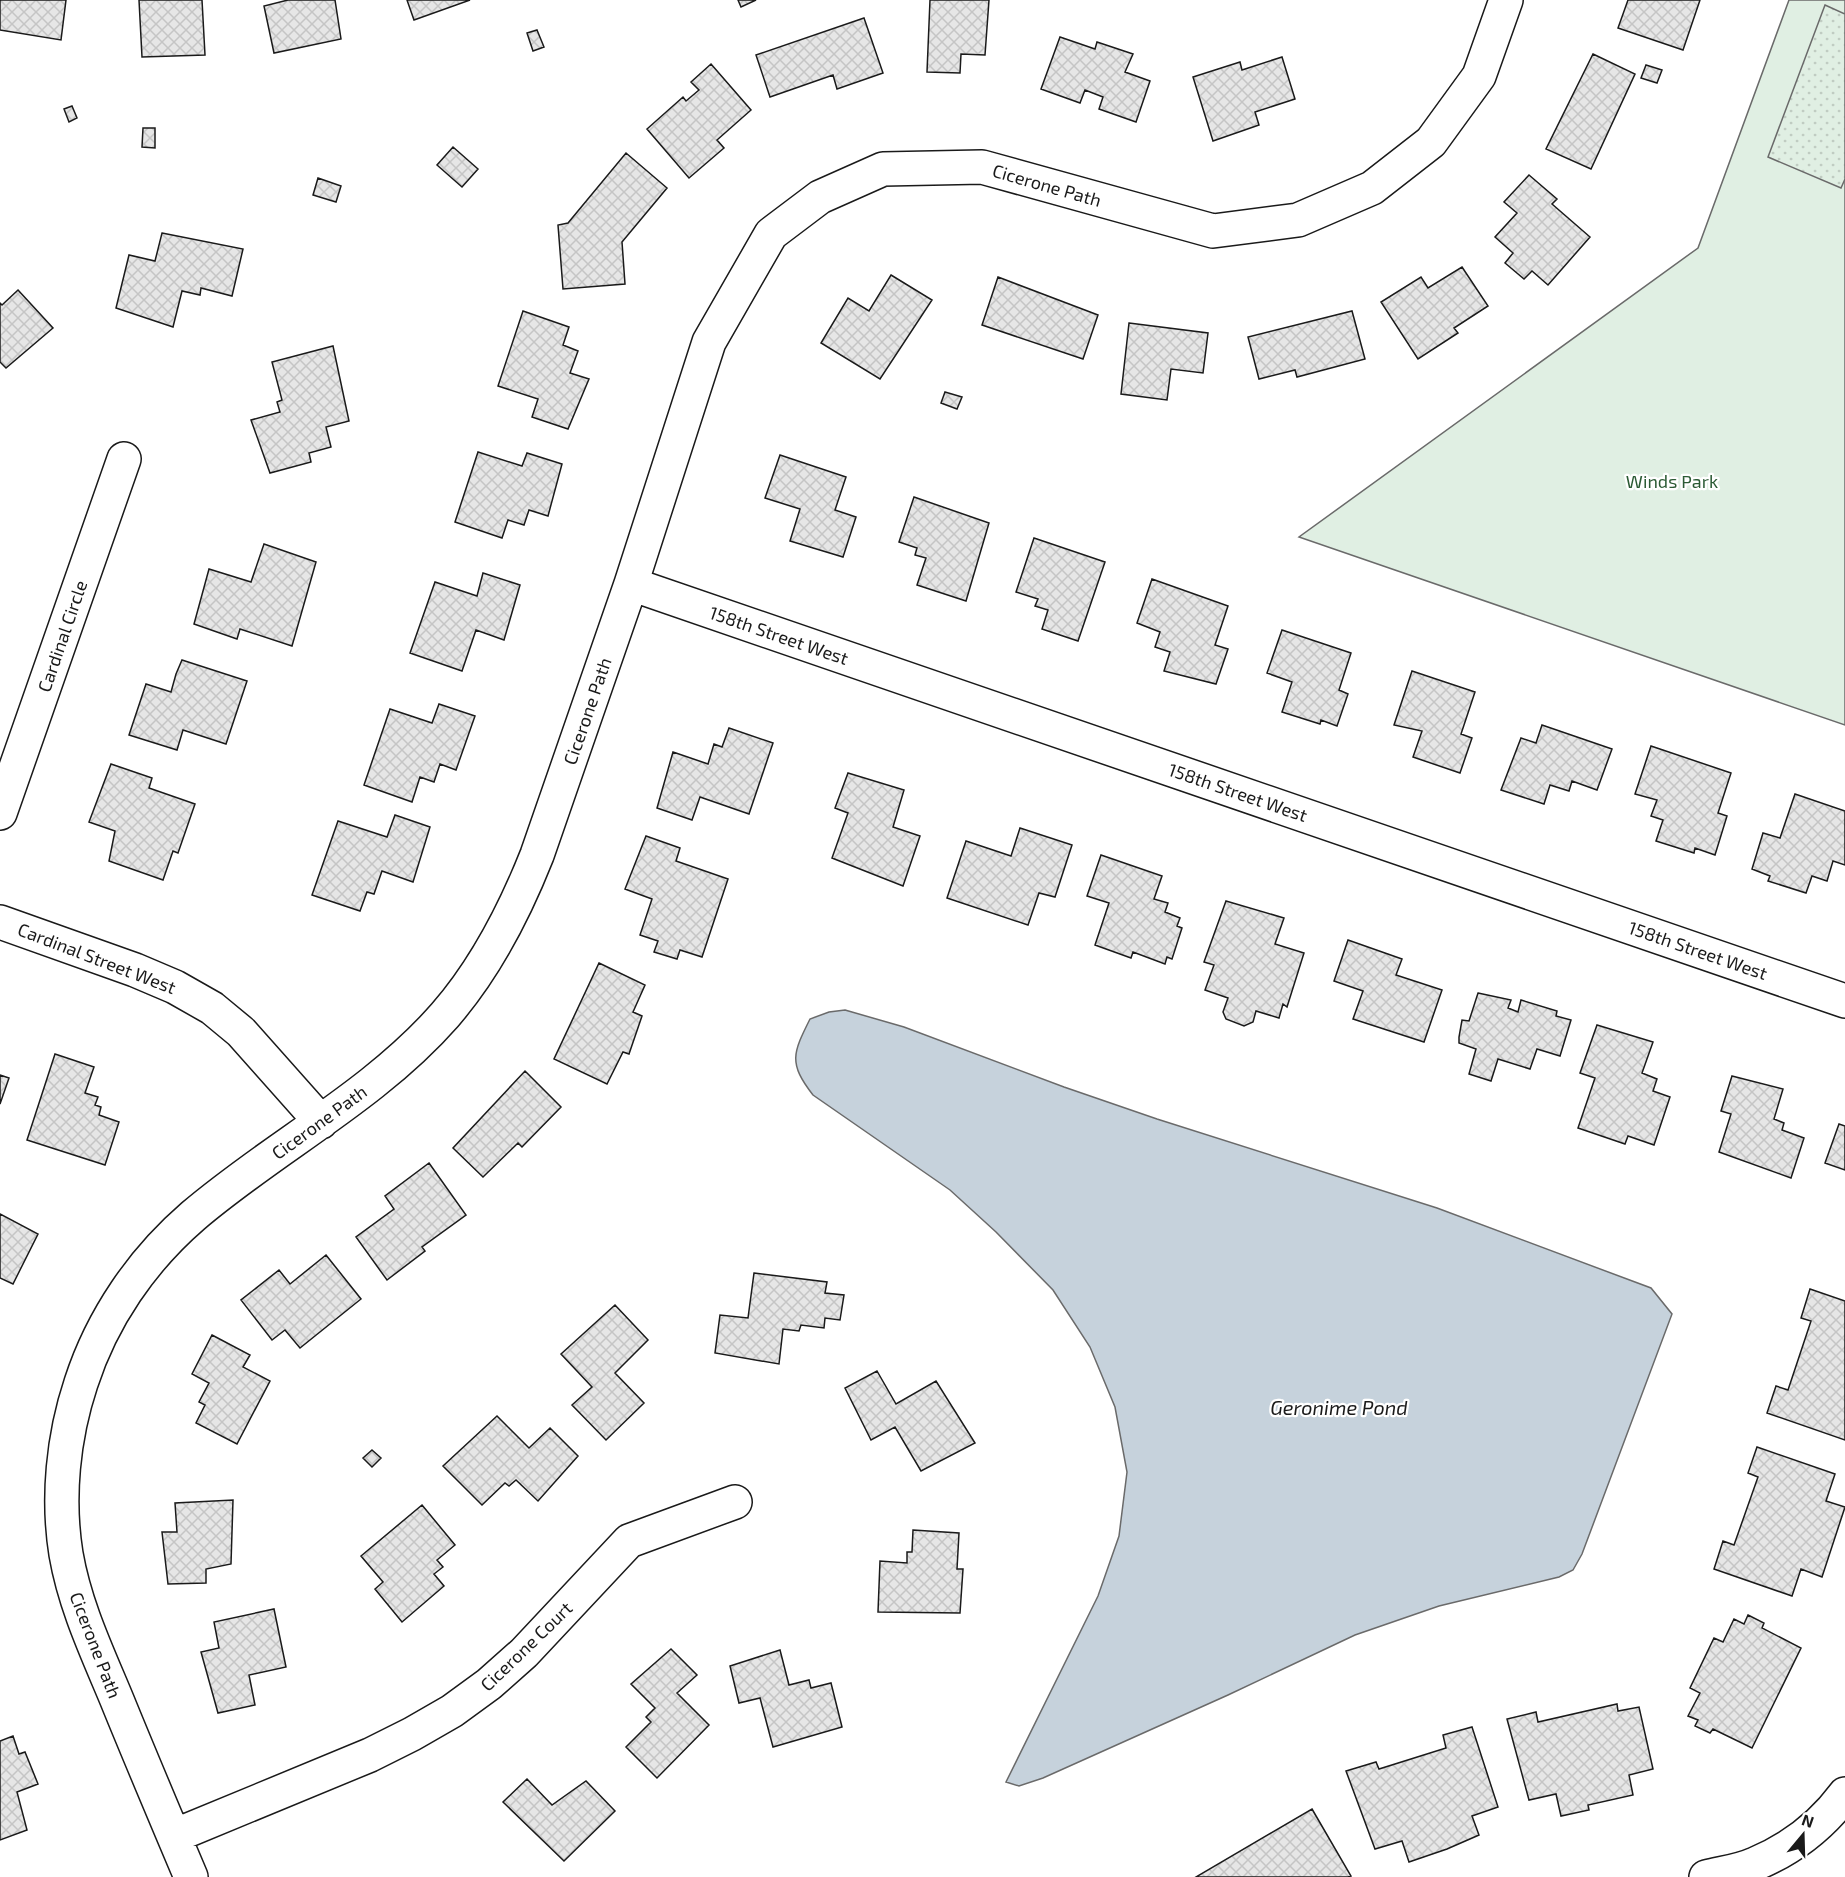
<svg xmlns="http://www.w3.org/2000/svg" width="1845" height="1877" font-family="'Exo 2',sans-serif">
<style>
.park{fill:#e0efe3;stroke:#6a6a6a;stroke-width:1.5}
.garden{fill:url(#garden-dots);stroke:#6a6a6a;stroke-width:1.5}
.water{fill:#c6d2dc;stroke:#6a6a6a;stroke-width:1.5}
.building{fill:url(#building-cross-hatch);stroke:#1a1a1a;stroke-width:1.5}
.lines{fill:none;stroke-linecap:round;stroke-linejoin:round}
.street-casing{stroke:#1a1a1a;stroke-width:36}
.street{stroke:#fff;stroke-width:33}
.labels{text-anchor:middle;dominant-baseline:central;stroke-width:4.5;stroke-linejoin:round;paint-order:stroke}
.street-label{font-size:18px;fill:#1a1a1a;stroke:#fff}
.park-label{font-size:18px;fill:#2b5a34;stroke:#fff}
.water-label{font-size:20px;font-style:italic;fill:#1a1a1a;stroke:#fff}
</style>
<defs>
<pattern id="garden-dots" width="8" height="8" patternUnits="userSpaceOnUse" patternTransform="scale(1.5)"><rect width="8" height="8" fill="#e0efe3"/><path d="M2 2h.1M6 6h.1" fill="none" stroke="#c0ccc2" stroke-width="1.8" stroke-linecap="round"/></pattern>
<pattern id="building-cross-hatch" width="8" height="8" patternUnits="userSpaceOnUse" patternTransform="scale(1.5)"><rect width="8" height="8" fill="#e6e6e6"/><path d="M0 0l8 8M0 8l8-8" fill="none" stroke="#c5c5c5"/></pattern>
</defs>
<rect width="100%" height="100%" fill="#fff"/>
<!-- park -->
<path class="park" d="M1789,0H1845V725L1299,537L1698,248Z"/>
<!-- garden -->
<path class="garden" d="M1825,5L1845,14V179L1841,188L1768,157Z"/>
<!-- water -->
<path class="water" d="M845,1010L904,1027L1064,1087L1157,1119L1437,1208L1651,1288L1672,1314L1582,1554L1573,1570L1559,1577L1439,1606L1355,1635L1228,1695L1043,1778L1019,1786L1006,1782L1098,1596L1119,1536L1127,1472L1115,1407L1090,1347L1053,1290L996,1232L950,1190L813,1095C788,1063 793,1053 810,1019L829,1012Z"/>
<!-- building -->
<path class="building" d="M0,0H66L61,40L0,30Z
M139,0H202L205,55L142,57Z
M288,0H335L341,39L274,53L264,6Z
M407,0H470L414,20Z
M738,0H756L741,7Z
M930,0H989L985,55L961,54L960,73L927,72Z
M1628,0H1700L1683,50L1618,28Z
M864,18L883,73L837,89L833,75L770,97L756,55Z
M537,30L544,47L533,51L527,33Z
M1060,37L1095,49L1097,42L1133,54L1125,72L1150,81L1136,122L1099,109L1103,97L1085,90L1080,103L1041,89Z
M1593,54L1635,74L1591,169L1546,149Z
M1282,57L1295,99L1255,112L1259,125L1213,141L1193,77L1240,62L1242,70Z
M711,64L751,110L717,140L724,148L689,178L647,129L683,97L686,101L699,90L691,82Z
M1646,65L1662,70L1657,83L1641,78Z
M72,106L77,118L69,122L64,109Z
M143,128H155V148L142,147Z
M453,147L478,169L462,187L437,165Z
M626,153L667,188L622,242L625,284L563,289L558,225L568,223Z
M1529,175L1557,199L1552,204L1590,237L1548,285L1532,271L1524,279L1505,263L1513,253L1495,237L1517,213L1504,202Z
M318,178L341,186L336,202L313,195Z
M162,233L243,249L232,296L201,288L200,295L182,291L173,327L116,308L129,255L155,261Z
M1462,267L1488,306L1454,328L1458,333L1418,359L1381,302L1421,277L1428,288Z
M891,275L932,300L880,379L821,343L848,298L869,311Z
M998,277L1098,315L1083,359L982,325Z
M18,290L53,328L6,368L0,362V303L2,305Z
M523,311L569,327L563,345L578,351L570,373L589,379L568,429L532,417L538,399L498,386Z
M1352,311L1365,359L1297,377L1295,370L1259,379L1248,337Z
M1129,323L1208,333L1203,373L1171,369L1167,400L1121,394Z
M333,346L349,421L326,427L331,447L309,453L311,462L270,473L251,420L280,412L277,402L282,400L272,362Z
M945,392L962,397L957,409L941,403Z
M478,452L522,466L527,453L562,464L548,516L529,510L524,525L508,520L502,538L455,522Z
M780,455L846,477L835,510L856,517L843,557L790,541L800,509L765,498Z
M914,497L989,523L966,601L917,585L926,558L915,555L917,548L899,542Z
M1034,538L1105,562L1078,641L1042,629L1048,610L1035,606L1038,599L1016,592Z
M264,544L316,562L292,646L240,629L237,639L194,624L209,569L251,582Z
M483,573L520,585L504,640L476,630L462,671L410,653L435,582L477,596Z
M1152,579L1228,606L1215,645L1228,649L1216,684L1164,671L1170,652L1155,647L1160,632L1137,623Z
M1282,630L1351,653L1339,690L1348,694L1337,726L1321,720L1320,724L1282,712L1292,682L1267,673Z
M182,660L247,681L226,744L183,730L177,750L129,735L146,684L171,692L176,674Z
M1412,671L1475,692L1461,734L1472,738L1460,773L1413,757L1422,731L1394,725Z
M439,704L475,716L456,770L440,764L434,782L420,777L412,802L364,785L390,709L432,723Z
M1542,725L1612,749L1597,790L1572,781L1569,791L1550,785L1544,804L1501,790L1521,738L1536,743Z
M729,728L773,743L749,814L700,797L692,820L657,808L673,752L708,764L714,744L722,747Z
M1651,746L1731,773L1718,813L1727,816L1715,855L1695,848L1694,853L1656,841L1663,820L1651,816L1657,800L1635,794Z
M111,764L152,778L149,788L195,804L178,853L173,851L163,880L109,861L115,831L89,822Z
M848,773L904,790L893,827L920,836L903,886L832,858L848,813L835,808Z
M1795,794L1845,811V865L1833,861L1827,881L1812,876L1806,893L1768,881L1770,876L1752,869L1763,833L1780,838Z
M395,815L430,827L413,882L382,871L374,894L367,892L360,911L312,895L338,821L387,837Z
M1020,828L1072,845L1055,897L1039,893L1028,925L947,898L966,841L1011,856Z
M646,836L680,848L676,861L728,879L702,957L680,950L677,959L654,952L658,941L640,935L652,899L625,889Z
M1101,855L1162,876L1154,899L1168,903L1165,912L1180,918L1177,926L1182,928L1172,959L1167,957L1165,964L1133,952L1131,958L1095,945L1109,903L1087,896Z
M1226,901L1284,918L1275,944L1304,953L1287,1007L1283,1004L1279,1018L1256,1011L1253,1022L1244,1026L1226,1019L1223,1012L1228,998L1205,990L1214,965L1204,962Z
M1348,940L1402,959L1396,975L1442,990L1424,1042L1353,1019L1363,991L1334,981Z
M599,963L645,985L633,1012L642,1016L629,1054L623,1052L607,1084L554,1059Z
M1478,993L1511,1000L1508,1008L1518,1012L1521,1000L1557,1011L1556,1016L1571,1020L1560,1056L1537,1049L1530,1069L1498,1059L1491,1081L1469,1074L1476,1049L1459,1043V1037L1462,1020L1469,1021Z
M1597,1025L1653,1042L1642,1073L1657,1079L1653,1091L1670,1097L1654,1145L1628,1136L1625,1144L1578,1128L1595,1078L1580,1073Z
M55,1054L94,1067L85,1093L98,1097L95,1105L101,1107L99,1115L119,1122L105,1165L27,1140Z
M525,1071L561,1107L522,1147L518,1143L483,1177L453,1148Z
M0,1075L9,1078L0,1104Z
M1732,1076L1783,1089L1774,1119L1784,1123L1782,1130L1804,1138L1791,1178L1719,1152L1731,1114L1721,1111Z
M1839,1124L1845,1126V1170L1825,1163Z
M429,1163L466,1215L422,1247L425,1251L387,1280L356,1237L394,1209L385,1196Z
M0,1214L38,1234L13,1284L0,1278Z
M326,1255L361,1299L300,1348L285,1330L272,1340L241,1300L279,1270L290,1284Z
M754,1273L827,1282L825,1293L844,1295L840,1320L825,1318L824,1328L801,1325L799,1331L783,1329L779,1364L715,1353L720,1315L748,1318Z
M1810,1289L1845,1301V1440L1767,1413L1776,1386L1788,1390L1811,1321L1801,1318Z
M615,1305L648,1340L615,1373L644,1403L606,1440L572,1405L592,1387L561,1354Z
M212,1335L250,1355L243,1367L270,1381L237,1444L196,1423L205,1405L199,1402L209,1383L192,1374Z
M877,1371L896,1404L936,1381L975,1443L921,1471L895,1427L871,1440L845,1388Z
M497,1416L529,1448L550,1428L578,1456L538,1501L516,1480L509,1486L505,1483L482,1505L443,1466Z
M1757,1447L1835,1474L1826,1501L1845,1507L1822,1577L1801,1569L1792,1596L1714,1569L1723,1541L1734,1545L1758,1477L1748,1473Z
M372,1450L381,1458L372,1467L363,1458Z
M233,1500L231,1564L206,1569V1583L168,1584L162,1532H177L175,1503Z
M422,1505L455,1545L437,1560L443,1567L434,1574L444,1586L402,1622L375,1589L383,1582L361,1556Z
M913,1530L959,1533L957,1569H963L960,1613L878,1612L880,1561L907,1563V1552H912Z
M274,1609L286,1667L249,1675L255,1705L218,1713L201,1652L219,1648L214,1622Z
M1748,1615L1764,1623L1762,1628L1801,1648L1752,1748L1713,1729L1710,1733L1695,1726L1698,1720L1688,1716L1700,1693L1690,1688L1714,1638L1723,1642L1734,1619L1744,1624Z
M671,1649L697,1675L677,1693L709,1725L657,1778L626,1747L651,1722L646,1717L655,1708L631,1684Z
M780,1650L789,1685L809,1680L811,1688L831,1683L842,1727L773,1747L760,1698L739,1703L730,1666Z
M1617,1704L1618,1711L1639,1707L1653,1769L1629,1775L1633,1795L1588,1805L1589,1810L1561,1816L1556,1794L1529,1800L1507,1719L1536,1712L1538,1722Z
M1472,1727L1498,1807L1472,1816L1479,1835L1447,1849L1409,1862L1402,1841L1375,1849L1346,1771L1376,1762L1379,1769L1446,1748L1443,1735Z
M13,1736L19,1754L25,1752L38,1784L17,1792L27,1830L0,1840V1741Z
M527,1779L552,1805L586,1781L615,1811L564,1861L503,1802Z
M1312,1809L1351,1876L1348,1877H1196Z"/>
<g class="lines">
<!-- street casing -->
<g class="street-casing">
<path id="street" d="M631,584L1845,1001
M0,813L124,459
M0,922L135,970L175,987L212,1008L241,1032L321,1122
M174,1836L370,1755L412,1734L452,1711L489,1684L524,1653L629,1541L735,1502
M191,1877C166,1818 141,1759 117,1700C97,1652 75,1606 66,1554C57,1498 63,1437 81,1383C102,1318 142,1260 193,1216C275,1146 373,1097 445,1015C486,968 514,913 537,855L631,584L709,342L771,234L820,197L883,169L982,167L1213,231L1298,220L1372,188L1431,142L1479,76L1506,0
M1706,1877C1722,1873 1740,1871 1755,1864C1791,1849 1822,1825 1845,1794"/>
</g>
<!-- street -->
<use href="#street" class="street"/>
</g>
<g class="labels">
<!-- street labels -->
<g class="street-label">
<text transform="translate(1047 185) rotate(16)">Cicerone Path</text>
<text transform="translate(779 635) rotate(19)">158th Street West</text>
<text transform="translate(62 636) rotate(-71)">Cardinal Circle</text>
<text transform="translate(587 711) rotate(-71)">Cicerone Path</text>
<text transform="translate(1238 792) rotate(19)">158th Street West</text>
<text transform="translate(1698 950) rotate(19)">158th Street West</text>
<text transform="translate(97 958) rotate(21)">Cardinal Street West</text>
<text transform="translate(319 1122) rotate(-36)">Cicerone Path</text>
<text transform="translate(96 1645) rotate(69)">Cicerone Path</text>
<text transform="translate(526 1646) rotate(-44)">Cicerone Court</text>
</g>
<!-- park labels -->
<g class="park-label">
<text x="1672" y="481">Winds Park</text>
</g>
<!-- water labels -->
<g class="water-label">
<text x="1339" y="1407">Geronime Pond</text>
</g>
</g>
<!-- north arrow -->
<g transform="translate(1803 1835) rotate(19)" stroke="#ffffff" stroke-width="4.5" paint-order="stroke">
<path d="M0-4.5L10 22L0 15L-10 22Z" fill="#1a1a1a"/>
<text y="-9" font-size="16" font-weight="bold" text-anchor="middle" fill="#1a1a1a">N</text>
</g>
</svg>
